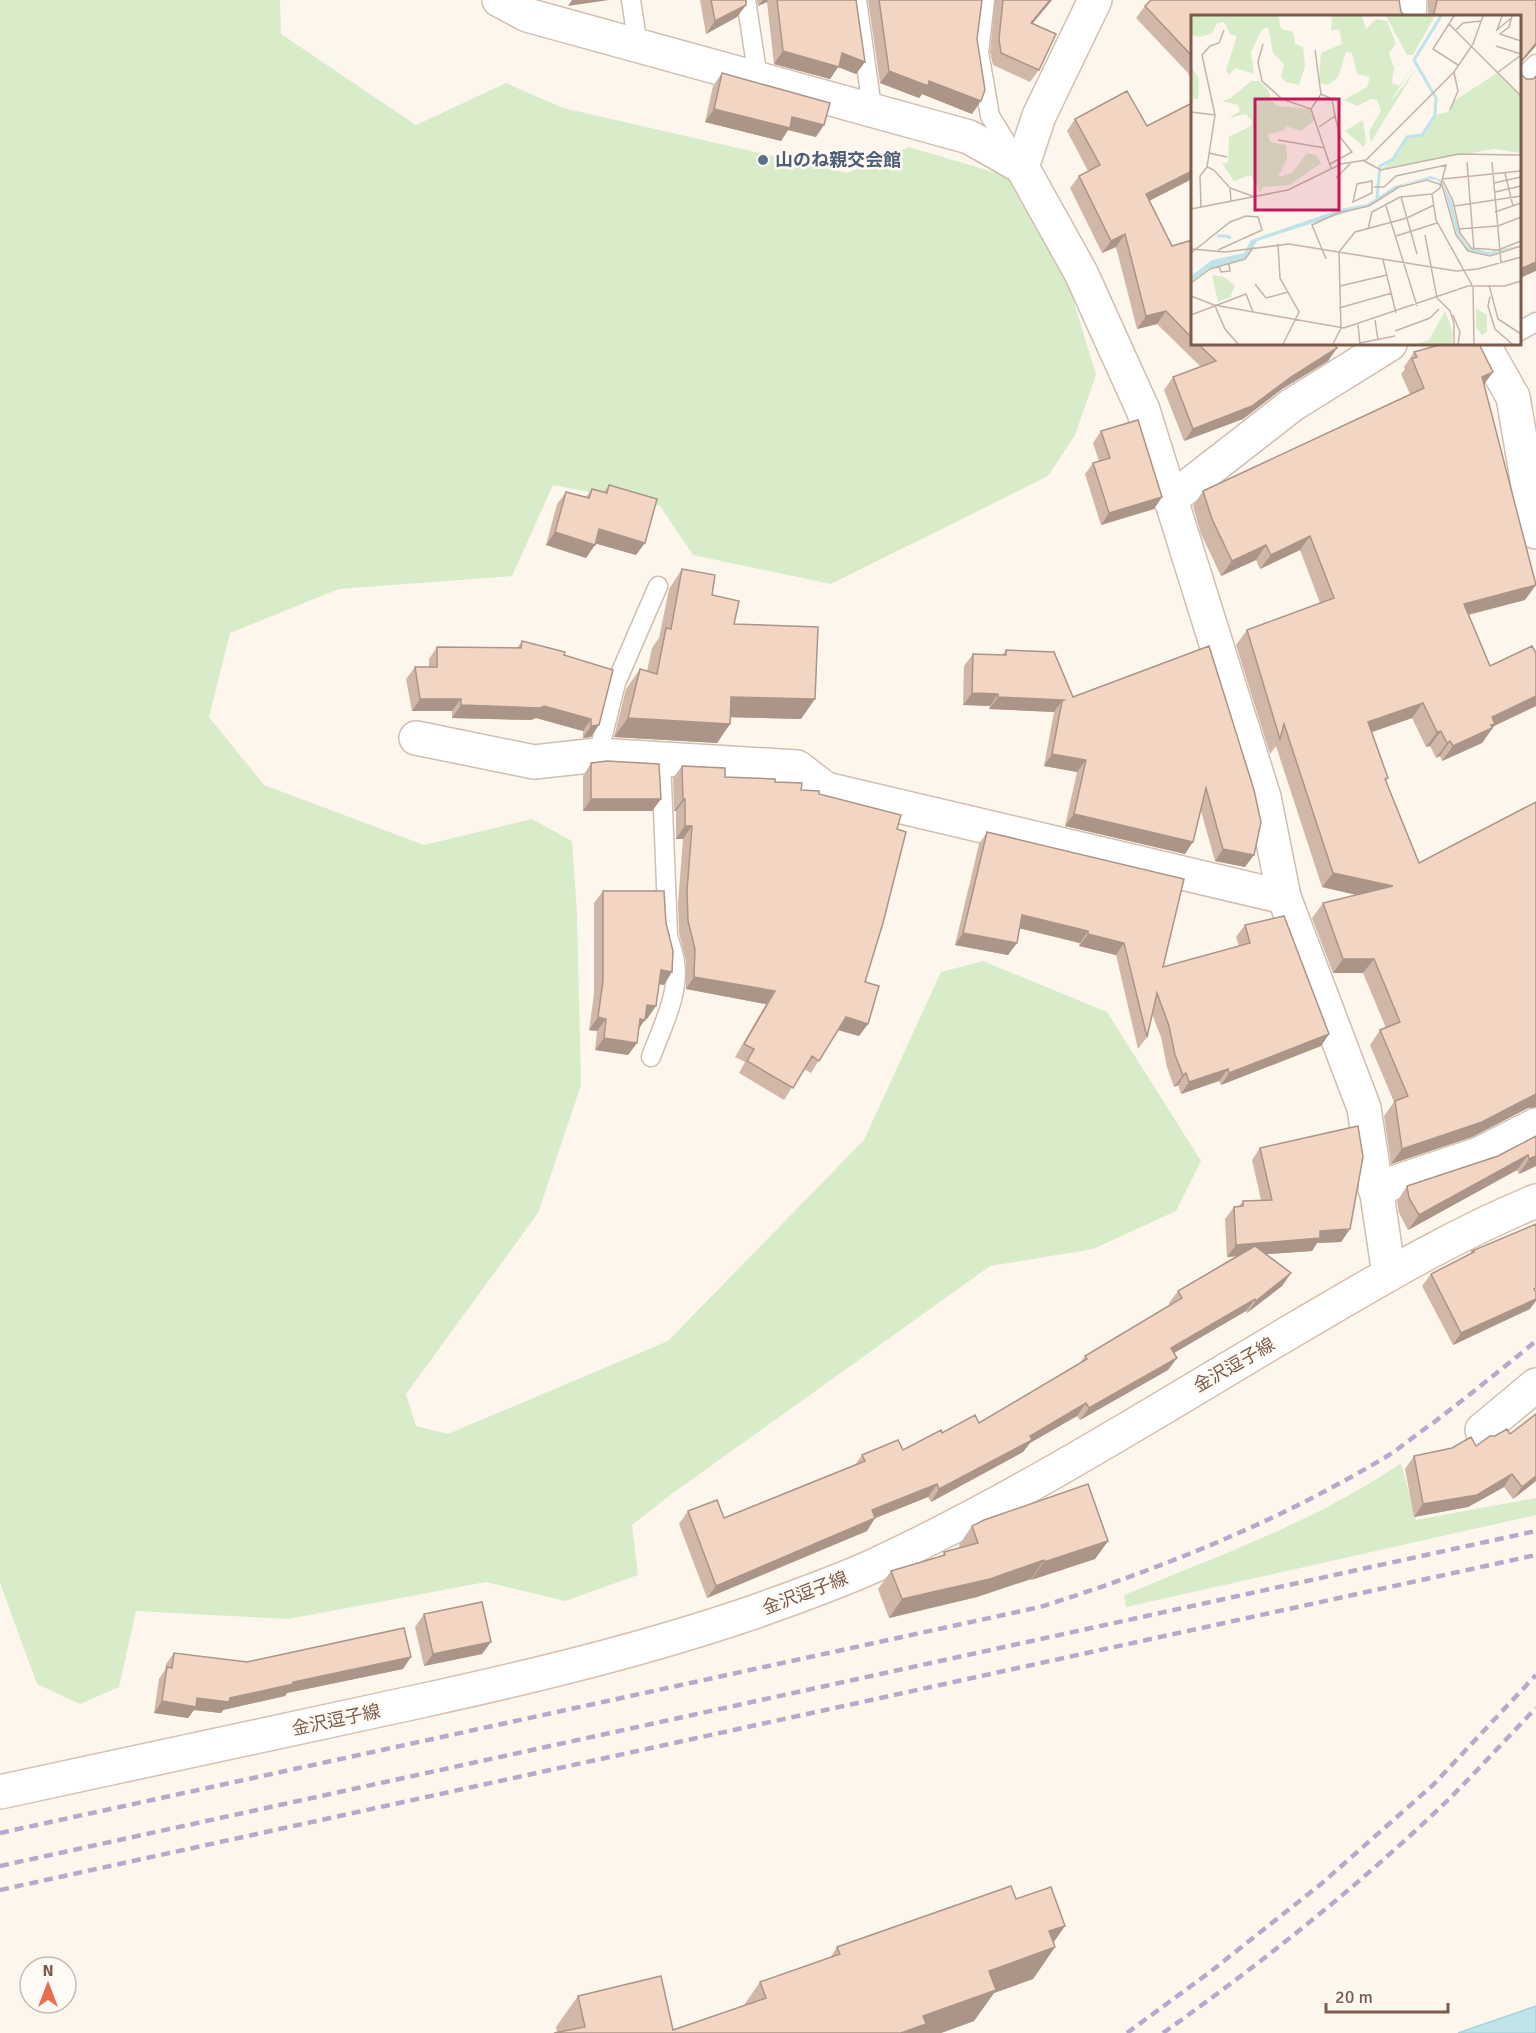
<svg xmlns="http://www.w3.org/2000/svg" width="1536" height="2033" font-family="Signika,'Noto Sans JP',sans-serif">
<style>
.green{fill:#d8ecc9}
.water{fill:#bfe3e8;stroke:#a5d3da;stroke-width:1.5}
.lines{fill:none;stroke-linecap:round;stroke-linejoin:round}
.service-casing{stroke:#d1beb0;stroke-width:21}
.minor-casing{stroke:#d1beb0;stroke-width:36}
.secondary-casing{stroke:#d6c0b0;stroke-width:36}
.service{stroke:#fff;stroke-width:18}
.minor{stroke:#fff;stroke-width:33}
.secondary{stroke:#fff;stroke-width:33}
.rail{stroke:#b9a8c9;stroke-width:4.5;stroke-dasharray:9 6;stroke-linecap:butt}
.wall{fill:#d1b7a8}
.shaded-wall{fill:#aa9588}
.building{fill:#f3d5c3;stroke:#aa9588;stroke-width:1.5}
.service-dot{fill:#5c6f8a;stroke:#fffaf3;stroke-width:2}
.labels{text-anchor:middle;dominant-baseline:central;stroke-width:5;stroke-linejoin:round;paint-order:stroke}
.service-label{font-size:18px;font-weight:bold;fill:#4e5e75;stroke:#fffaf3;text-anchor:start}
.street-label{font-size:18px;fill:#7a5c4d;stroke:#fffaf3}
.inset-river{fill:none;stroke:#bfe3e8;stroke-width:3}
.inset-road{fill:none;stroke:#c5b3a7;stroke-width:1.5}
.view{fill:#c2185b;fill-opacity:0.15;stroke:#c2185b;stroke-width:3}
.inset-edge{fill:none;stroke:#7a5c4d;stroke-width:3}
</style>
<rect width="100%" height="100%" fill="#fdf6ec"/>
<!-- green -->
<path class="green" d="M0,0H280L281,34L416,125L506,83L563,108L847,173L909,147L1007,176L1067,279L1096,375L1075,435L1048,476L831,584L693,555L660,506L553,485L512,576L339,589L230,633L209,717L264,785L424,845L532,819L572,841L577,914L581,1085L538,1213L406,1394L416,1426L448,1434L668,1341L864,1140L941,972L983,961L1107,1012L1201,1161L1176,1211L1093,1249L990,1266L673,1493L632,1525L638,1575L565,1601L486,1582L288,1619L136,1611L119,1687L80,1704L37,1684L0,1583Z
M1401,1463L1416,1520L1536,1498V1515L1126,1607L1124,1595C1218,1556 1317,1521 1401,1463Z"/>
<!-- water -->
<path class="water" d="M1536,2006V2033H1458Z"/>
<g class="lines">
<!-- service casing -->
<g class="service-casing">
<path id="service" d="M631,0L638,46
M746,0L758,78
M857,0L872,108
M985,0L979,52L990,116L1016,158
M1520,81L1536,64
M1520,331L1536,322
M598,755L616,683L658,586
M651,1057C661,1029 680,994 675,962C674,953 670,944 668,935L661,758"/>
</g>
<!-- minor casing -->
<g class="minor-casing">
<path id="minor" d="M499,0L527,15L969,137L1022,167L1081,273L1143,410L1264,797L1284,897L1364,1108L1389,1274
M1409,16L1410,0
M1022,167L1039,116L1095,0
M1483,344L1513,397L1536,532
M1170,500L1292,405L1390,344
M416,738L534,762L598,755L797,767L826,789L1284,897
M1375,1189L1479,1154L1536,1125
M1482,1430L1536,1385"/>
</g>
<!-- secondary casing -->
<g class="secondary-casing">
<path id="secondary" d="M0,1792C138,1762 277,1733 416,1702C530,1677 643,1650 754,1612C793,1598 833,1584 871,1567C1020,1498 1159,1409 1300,1326C1377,1281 1453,1235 1536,1201"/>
</g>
<!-- service -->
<use href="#service" class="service"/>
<!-- minor -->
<use href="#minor" class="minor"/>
<!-- secondary -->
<use href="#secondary" class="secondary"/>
<!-- rail -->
<path class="rail" d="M0,1833L1040,1607C1161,1569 1280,1521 1389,1455C1404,1445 1418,1433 1433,1423C1468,1396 1502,1369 1536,1341
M0,1866L1536,1531
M0,1890L1536,1555
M1127,2033L1210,1972L1321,1884L1433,1785L1536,1675
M1163,2033C1263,1962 1360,1885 1448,1800C1478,1770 1507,1738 1536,1708"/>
</g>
<!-- wall -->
<path class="wall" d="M700,0H746V5L737,17L706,34Z
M757,0H856L865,62L856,74L838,67L830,79L774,64L767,2L758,6Z
M868,0H982L977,39L972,114L922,94L919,98L880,83Z
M995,0H1052L1033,23L1039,70L1030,82L993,65L990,52Z
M1428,0H1536L1520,16H1428Z
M1145,6L1192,16V81L1188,73L1136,18Z
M722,73L816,137L788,130L781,141L705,122L713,86Z
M1192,103V179L1149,201L1172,246L1192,240V344H1334L1337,348L1328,361L1282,389L1243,419L1184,441L1164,390L1173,377L1201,367L1157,324L1137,329L1116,247L1102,253L1070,188L1079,176L1088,171L1067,131L1075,119L1147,126Z
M1414,352L1493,372L1484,384L1525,600L1469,615L1490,666L1536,653V706L1494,726L1482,743L1442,761L1440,756L1436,758L1430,746L1426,747L1412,718L1372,732L1388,778L1386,781L1419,863L1536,802V1107L1528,1108L1472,1137L1391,1164L1384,1116L1394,1102L1370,1045L1380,1030L1386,1028L1363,973H1333L1312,918L1323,903L1357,895L1322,887L1276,746L1270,754L1236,645L1247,630L1320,603L1300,550L1260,569L1256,560L1221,576L1201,534L1193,506L1203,491L1410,394L1401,374L1405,369L1404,367Z
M1101,431L1162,497L1154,509L1101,525L1085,474L1093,463L1099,461L1093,443Z
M609,485L636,555L596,543L586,558L546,545L557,504L566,492L586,497L592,489L604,492Z
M682,569L712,595L801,719L730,717V724L717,743L614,737L626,689L640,669L647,671L652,648L659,638L669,589Z
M522,641L564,655L613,670L591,737L583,738V731L536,718L531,720L452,718V711H412L406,679L415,667H429V659L437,647L517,648Z
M1209,646L1245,867L1215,861L1201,811L1185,854L1065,826L1077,772L1044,766L1054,712L989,709L990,706L963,705L964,666L973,654L1002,655L1006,650L1073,697Z
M591,763L661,799L652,811H583V776Z
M682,766L725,777L775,782L801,790L819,794L865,982L868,1024L859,1036L838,1030L811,1073L804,1069L784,1100L739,1073L745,1062L735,1057L766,1004L686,989V961L679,933L678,903L683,839H676V811H674L673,778Z
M987,832L1163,967L1239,946L1236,937L1245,925L1329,1034L1321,1046L1221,1085L1219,1081L1181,1094L1178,1085L1174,1087L1167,1067L1161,1037L1152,1014L1147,1037L1138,1049L1116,955L1079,946L1080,943L1020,928L1008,955L955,945L979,844Z
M603,891L664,985L659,984L647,1019H645L639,1029L637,1043L628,1055L595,1050L597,1031L589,1030L594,994V903Z
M1536,1136V1166L1519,1174L1517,1170L1408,1230L1399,1213L1397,1201L1407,1186L1498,1156Z
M1260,1148L1350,1229L1341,1242L1317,1243L1312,1251L1266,1254L1291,1273L1282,1286L1247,1313L1246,1311L1174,1353L1177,1358L1168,1370L1080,1420L1077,1416L1030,1443L1023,1452L931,1502L928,1497L875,1518L867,1531L707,1598L679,1524L688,1511L724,1518L855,1465L862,1455L903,1450L942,1433L979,1423L1079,1364L1085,1356L1170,1306L1169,1303L1178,1291L1236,1256L1227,1257L1225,1219L1234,1207L1239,1206L1243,1201L1261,1200L1252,1160Z
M1472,1251L1530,1309L1453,1345L1422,1286L1431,1274L1470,1255Z
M1536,1414V1481L1513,1499L1504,1487L1468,1507L1414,1517L1405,1469L1414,1456L1476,1446L1495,1436L1510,1434Z
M972,1526L1108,1541L1095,1559L1031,1580V1579L977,1597L889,1618L878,1589L891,1571L942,1556L944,1552L960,1548L959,1545Z
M424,1614L482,1654L424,1666L415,1627Z
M174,1653L247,1662L403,1669L287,1693L285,1696L223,1710L221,1713L194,1710L188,1718L154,1713L159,1679L165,1670L166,1664Z
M1016,1899L1065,1926L1053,1943L1055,1947L1033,1979L994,1993L974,2021L941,2033L557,2032L556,2027L578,1996L673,2030L744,2005L760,1982L830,1958L837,1947Z"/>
<!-- shaded-wall -->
<path class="shaded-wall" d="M572,0H609L568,6Z
M763,0H768L767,2L758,6Z
M1050,0H1052L1023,35L1031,23Z
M746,5L737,17L706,34L715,21Z
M1536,43V46L1520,64V62Z
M783,51L842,53L865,62L856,74L838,67L830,79L774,64Z
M889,71L929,81L981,101L972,114L922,94L919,98L880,83Z
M714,109L792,117L824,125L816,137L788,130L781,141L705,122Z
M1192,171V179L1137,207L1146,194Z
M1125,234L1116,247L1102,253L1111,241Z
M1536,262V271L1520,278V269Z
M1166,311L1157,324L1137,329L1146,316Z
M1337,348L1328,361L1282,389L1243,419L1184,441L1193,429L1291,377Z
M1493,372L1482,387V377Z
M1162,497L1154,509L1101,525L1109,513Z
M599,529L645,543L636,555L590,542Z
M555,532L595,545L586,558L546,545Z
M1310,536L1300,550L1260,569L1271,555Z
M1266,545L1256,560L1221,576L1232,561Z
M1536,585L1525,600L1454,618L1464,604Z
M972,693L998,694L990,706L963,705Z
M1536,696V706L1494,726L1482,743L1442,761L1453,746L1492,717Z
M731,697L815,699L801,719L717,717Z
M998,697L1064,700L1062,701L1054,712L989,709Z
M420,699H461L452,711H412Z
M1423,703L1412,718L1358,737L1368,722Z
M461,705L544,706L591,719L583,731L536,718L531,720L452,718Z
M628,718L730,724L717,743L614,737Z
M599,725L591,737L583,738L591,726Z
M1441,731L1430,746L1426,747L1437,732Z
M1450,741L1440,756L1436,758L1447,743Z
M1052,754L1086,760L1077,772L1044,766Z
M591,799H661L652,811H583Z
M683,799H685L676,811H674Z
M1074,814L1193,842L1185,854L1065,826Z
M685,826H692L683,839H676Z
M1223,849L1254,855L1245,867L1215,861Z
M1333,873L1393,886L1383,901L1322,887Z
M1022,915L1088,931L1080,943L1014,927Z
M963,933L1017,943L1008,955L955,945Z
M1088,934L1124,943L1116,955L1079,946Z
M1343,959H1374L1363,973H1333Z
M661,970L672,972L664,985L652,983Z
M694,977L775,991L766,1004L686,989Z
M647,1005L656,1006L647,1019L639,1018Z
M598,1017L606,1019L597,1031L589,1030Z
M846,1017L868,1024L859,1036L838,1030Z
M640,1019L645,1020L636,1032Z
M1329,1034L1321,1046L1221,1085L1229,1073Z
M604,1038L637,1043L628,1055L595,1050Z
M1228,1069L1219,1081L1181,1094L1189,1082Z
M1186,1073L1178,1085L1174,1087L1183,1075Z
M1536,1094V1107L1528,1108L1472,1137L1391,1164L1402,1149Z
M1528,1155L1517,1170L1408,1230L1419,1215Z
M1536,1156V1166L1519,1174L1529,1159Z
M1350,1229L1341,1242L1317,1243L1312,1251L1227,1257L1236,1245L1320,1231Z
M1291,1273L1282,1286L1247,1313L1256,1301Z
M1255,1299L1246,1311L1162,1360L1171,1348Z
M1536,1299V1301L1530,1309L1453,1345L1461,1333Z
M1177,1358L1168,1370L1080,1420L1089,1408Z
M1086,1403L1077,1416L1030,1443L1023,1452L931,1502L939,1489Z
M1512,1474L1504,1487L1468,1507L1414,1517L1423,1504Z
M1536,1476V1481L1513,1499L1522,1487Z
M937,1484L928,1497L863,1523L872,1510Z
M875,1518L867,1531L707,1598L716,1586Z
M1108,1541L1095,1559L1031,1580L1044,1562Z
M1044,1560L1031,1579L977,1597L889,1618L902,1599Z
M491,1642L482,1654L424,1666L433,1654Z
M411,1657L403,1669L287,1693L285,1696L223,1710L221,1713L194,1710L188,1718L154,1713L162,1701L197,1698H230L293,1682Z
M1065,1926L1048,1950L1055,1947L1033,1979L994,1993L974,2021L941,2033H901L923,2016L1049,1931Z"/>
<!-- building -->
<path class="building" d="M711,0H746V5L715,21Z
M777,0H856L865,62L842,53L839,67L783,51Z
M879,0H982L977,39L985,90L981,101L929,81L928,86L889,71Z
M1003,0H1050L1031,23L1056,34L1039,70L1001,53L999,39Z
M1151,0H1399L1401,12L1405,16H1192V56L1145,6Z
M1437,0H1536V43L1520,63V16H1430L1434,13L1436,5Z
M722,73L830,103L824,125L792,117L790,128L714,109Z
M1520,73L1526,79H1533L1536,76V262L1520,269Z
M1127,91L1147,126L1192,103V171L1146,194L1172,246L1192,240V338L1166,311L1146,316L1125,234L1111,241L1079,176L1100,165L1075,119Z
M1198,344H1334L1337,348L1291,377L1252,406L1193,429L1173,377L1216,361Z
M1443,344H1479L1493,372L1482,377L1536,585L1464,604L1490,666L1532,646L1536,653V696L1492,717L1495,724L1491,725L1492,728L1453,746L1450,741L1447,743L1441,731L1437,732L1423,703L1368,722L1388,778L1385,779L1419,863L1536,802V1094L1482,1122L1402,1149L1395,1101L1408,1096L1380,1030L1400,1022L1374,959H1343L1323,903L1393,886L1333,873L1284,724L1280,739L1247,630L1334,598L1310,536L1271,555L1266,545L1232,561L1212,519L1203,491L1424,388L1412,359L1417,357L1414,352Z
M1138,420L1162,497L1109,513L1093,463L1110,458L1101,431Z
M609,485L657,499L645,543L599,529L595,545L555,532L566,492L589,498L592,489L607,493Z
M682,569L715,575L712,595L739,601L734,624L818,627L815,699L731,697L730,724L628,718L640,669L657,674L666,628L671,629Z
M522,641L565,652L564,655L613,670L599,725L591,726V719L544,706L540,708L461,705V699H420L415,667H437V647L521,648Z
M1209,646L1254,790L1261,822L1254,855L1223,849L1206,788L1193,842L1074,814L1086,760L1052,754L1062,701L1064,700L998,697V694L972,693L973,654L1006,655V650L1054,652L1073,697Z
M607,761L659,764L661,799H591V763Z
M682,766L725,768V777L775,779V782L802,783L801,790L819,791V794L901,815L897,829L906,832L883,923L865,982L879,986L868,1024L846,1017L819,1061L812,1056L793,1088L747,1061L754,1049L744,1044L775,991L694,977L695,949L688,921L687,891L692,826H685V799H683Z
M987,832L1184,879L1163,967L1250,943L1245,925L1284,916L1329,1034L1229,1073L1228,1069L1189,1082L1186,1073L1183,1075L1175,1055L1169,1026L1157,993L1147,1037L1124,943L1088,934V931L1022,915L1017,943L963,933Z
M603,891H664L666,923L673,951L672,972L661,970L656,1006L647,1005L645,1020L640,1019L637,1043L604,1038L606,1019L598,1017L603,981Z
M1358,1126L1363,1157L1350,1229L1320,1231V1238L1236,1245L1234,1207L1243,1206V1201L1272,1200L1260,1148Z
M1536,1136V1156L1529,1159L1528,1155L1419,1215L1409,1198L1407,1186L1498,1156Z
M1536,1224V1288L1534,1289L1536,1292V1299L1461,1333L1431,1274L1474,1252L1472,1251Z
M1255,1246L1291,1273L1256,1301L1255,1299L1171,1348L1177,1358L1089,1408L1086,1403L1030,1436L1032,1440L939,1489L937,1484L872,1510L875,1518L716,1586L688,1511L717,1500L724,1518L865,1461L862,1455L898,1440L903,1450L941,1430L942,1433L975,1415L979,1423L1087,1359L1085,1356L1182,1298L1178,1291Z
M1536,1414V1476L1522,1487L1512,1474L1477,1495L1423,1504L1414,1456L1452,1448L1471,1437L1476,1446L1490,1436H1495L1507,1429L1510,1434Z
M1088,1484L1108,1541L1044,1562V1560L990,1579L902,1599L891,1571L945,1555L944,1552L978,1543L972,1526L984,1520Z
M482,1602L491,1642L433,1654L424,1614Z
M404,1628L411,1657L293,1682V1684L230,1698L229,1702L197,1698L196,1707L162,1701L167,1667L172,1668L174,1653L247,1662Z
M1011,1886L1016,1899L1051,1887L1065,1926L1049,1931L1055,1947L989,1971L996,1990L923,2016L926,2024L901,2033H554L585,2027L578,1996L661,1976L673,2030L766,1998L760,1982L840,1954L837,1947Z"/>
<!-- markers -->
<circle class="service-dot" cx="763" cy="160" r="6"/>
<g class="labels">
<!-- service labels -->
<g class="service-label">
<text x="775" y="160">山のね親交会館</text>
</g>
<!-- street labels -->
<g class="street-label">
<text transform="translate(1234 1365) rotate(-30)">金沢逗子線</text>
<text transform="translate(805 1593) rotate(-21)">金沢逗子線</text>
<text transform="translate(336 1720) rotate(-12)">金沢逗子線</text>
</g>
</g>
<!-- overview -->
<g transform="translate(1191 15)">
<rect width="330" height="330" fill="#fdf6ec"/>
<path d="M0,1H87L90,14L102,17L104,29L112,32L114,52L108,70L95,67L90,62L93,49L82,38L77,12L71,14L60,37L63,59L44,53L38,60L35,55L46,21L39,19L33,7L26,8L21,18L9,22L0,20ZM141,1H171L175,14L185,4L196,6L205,29L198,38L203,53L201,68L208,71L223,49L198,89L225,54L180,127L178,116L190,96L186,85L180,84L166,91L153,85L176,72L179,62L166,59L161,38L155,37L147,62L137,70L128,68L130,38L151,29L148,14L140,16ZM195,1H244L222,40H216ZM0,52L8,63L7,84H0ZM306,58L330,82V138L303,134L191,154L210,136L213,125L231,120L244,100L257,97L263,86ZM60,66H69L78,76L80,86L87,91L119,94L124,105L110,116L95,111L92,116L77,119L79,127L95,130L96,144L87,162L101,158L116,138L125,140L130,148L99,170L72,172L69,178L60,160L43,166L31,149L37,147L38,122L60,111L61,106L55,99L38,103L49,96L47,90L31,86L40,83ZM172,105L175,126L173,132L154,116ZM21,260L33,262L44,271L39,282L27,287ZM285,293L296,300V317L291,320L285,312ZM254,296L262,318L261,329H225L238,325Z" fill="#d8ecc9"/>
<path d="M240,161L250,165L261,187L269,220L277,232L299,237L330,230L298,240L277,235L266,219L252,170L246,165L235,164L213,169L179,190L66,226L55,243L17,254L0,267V261L21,245L53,238L60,225L149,194L176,189L204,171Z" fill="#bfe3e8"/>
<path class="inset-river" d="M186,183L189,151L202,144L216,122L231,120L244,100L245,83L223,45L250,1M26,221H35L40,223L35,221Z"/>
<path class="inset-road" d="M263,1L242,34L267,50M311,1L306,15L319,4M321,1L318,12L309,19L330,26M258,9L330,81M264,16L272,8L290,6M72,29L67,47L71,66L91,84L120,94L140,153M305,31L330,39M124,35L130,79M306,58L330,40M120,94L130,79M259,95L267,76L263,57M0,97L24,100M128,112L144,101L141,84L130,79M87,125L134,133M18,138L36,142M173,146L190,155L267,139L330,140M276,147L283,235M301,147L310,248M139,149L161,137L149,122L144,101M16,152L23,155L39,173L40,186M314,158L322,191M145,163L159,149M252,164L330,156M181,166V178L162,187L166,169ZM252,166L262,186L269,218L280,233L307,235L330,226M303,168L330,162M183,172H193L205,161L255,150L249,173L241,179L245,205L281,270M39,173L64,182M304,177L330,171M195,191L226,291M264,191L330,181M10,192L9,161L16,152L24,100L11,40L19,31L28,28L33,15M0,194L97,175L150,149L175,145L263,57L282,29L292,1M304,197L330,188M307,211L330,202M177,214L181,197L209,182M268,214L306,211M234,220L246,283L259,296L263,308V329M205,221L246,208M87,229L89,263L108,297L92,329M0,234L34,237L98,229L265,256L287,254L330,242M148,237L164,217L216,203L243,190M0,238L39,207L55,201L67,202L71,215L27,235M226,239L210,182L241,179M135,244L121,210L147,198L178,191L208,172L236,165L251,170L265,220L277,236L299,241L330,231M192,245L205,298M28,251L30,257L39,256L38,249M0,268L19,254L54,244L63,232M64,269L75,283L97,277M298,270L307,304L330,319M149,271L196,260M282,272L283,329M0,281L23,290L153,313L277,271H314L330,266M299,282L297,291L304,314L321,329M24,291L34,314L47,329M148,293L201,278M0,300L55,279L62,297M262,300L269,317L267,329M184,305L187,325M167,310L169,329M204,316L239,303L248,294M169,328L204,321M142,329L150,313L148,237"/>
<path class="view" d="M64,84H148V195H64Z"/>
<rect width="330" height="330" class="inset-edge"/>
</g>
<!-- north arrow -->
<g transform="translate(48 1985)"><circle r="28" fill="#fffaf3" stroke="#cabbb1" stroke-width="1.5"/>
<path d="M0-4.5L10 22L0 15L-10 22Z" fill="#e76f51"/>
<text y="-9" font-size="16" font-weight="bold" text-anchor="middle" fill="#7a5c4d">N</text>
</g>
<!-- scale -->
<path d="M1326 2003v9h122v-9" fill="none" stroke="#7a5c4d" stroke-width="3"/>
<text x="1335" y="2003" font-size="18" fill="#7a5c4d" stroke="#fffaf3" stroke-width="4.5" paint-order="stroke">20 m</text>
</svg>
